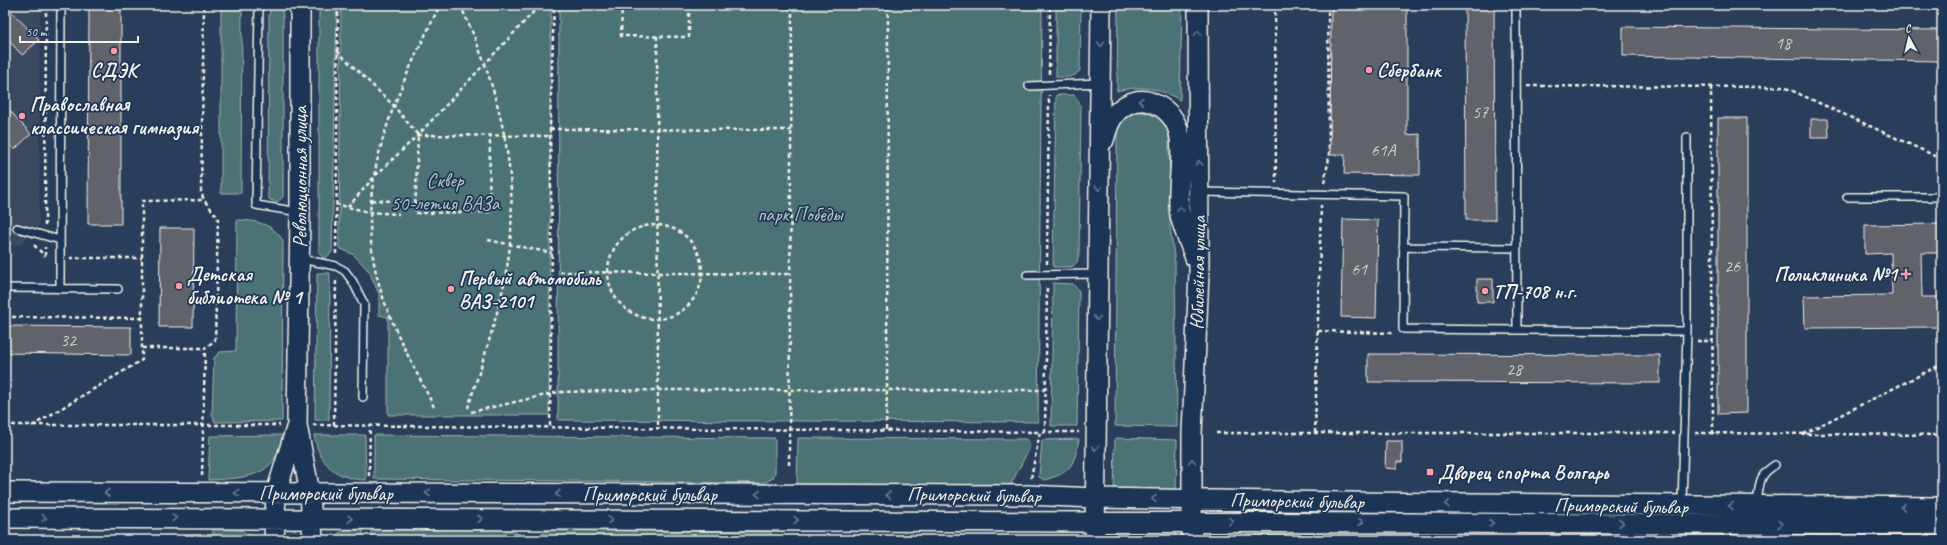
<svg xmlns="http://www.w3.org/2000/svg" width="1947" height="545" font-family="Caveat,sans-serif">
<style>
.built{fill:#3a4960}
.green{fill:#4c7375;stroke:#a0b2ae}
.building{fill:#60646b;stroke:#f4f1e8}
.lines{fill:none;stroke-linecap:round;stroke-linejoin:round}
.lane-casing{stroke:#f4f1e8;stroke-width:10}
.secondary-casing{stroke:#f4f1e8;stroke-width:22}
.path{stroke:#f4f1e8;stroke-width:2.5;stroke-dasharray:4 3;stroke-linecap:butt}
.lane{stroke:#1d3557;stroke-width:7}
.secondary{stroke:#1d3557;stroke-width:19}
.oneway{stroke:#68778a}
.poi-dot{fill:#ff9aa2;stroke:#1d3557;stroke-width:1.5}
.labels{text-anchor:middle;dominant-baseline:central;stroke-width:3.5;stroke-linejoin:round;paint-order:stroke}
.number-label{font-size:18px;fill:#cfcec9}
.poi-label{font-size:20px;font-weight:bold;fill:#f4f1e8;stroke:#1d3557;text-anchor:start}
.street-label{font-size:20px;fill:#f4f1e8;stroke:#1d3557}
.park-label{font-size:20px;fill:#b9c5c0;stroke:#1d3557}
</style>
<rect width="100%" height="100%" fill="#2a3e5b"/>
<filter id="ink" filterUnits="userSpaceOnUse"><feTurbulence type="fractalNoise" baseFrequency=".025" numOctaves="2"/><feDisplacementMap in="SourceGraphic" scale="8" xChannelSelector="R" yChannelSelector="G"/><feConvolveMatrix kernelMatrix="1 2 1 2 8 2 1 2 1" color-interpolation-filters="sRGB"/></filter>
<g filter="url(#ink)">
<!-- built -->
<path class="built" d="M5,5H40L39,226L20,245H5Z"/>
<!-- green -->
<path class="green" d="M221,5H242L241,193H221Z
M319,5H337L332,252L326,258H323L319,253Z
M341,5H551L549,415H388V317L379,315V294L369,271L354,255L339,248Z
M559,5H1042L1038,422L558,420Z
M1056,5H1081L1080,70C1074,79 1066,77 1056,77Z
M1118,5H1182L1180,100C1158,88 1142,85 1117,91Z
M276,6L282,10L283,16V197L277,202L270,200L268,196L269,16L270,10Z
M1056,95H1074L1078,100L1081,108L1079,254L1077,262L1072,267H1053Z
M1138,112C1153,112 1162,117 1169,131L1170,227L1175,263L1177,427L1115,426L1117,131C1122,121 1127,116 1138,112Z
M237,220C255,220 274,224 283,241L282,421L215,422L212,414L214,358L220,352L236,351Z
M317,273H330L329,420H315Z
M1053,283L1073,284L1079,291L1077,426H1051Z
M282,435C278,479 243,478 208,480L210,436Z
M314,435H365L366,480C336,479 319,464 314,435Z
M374,435L775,438V473L773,478L764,483L374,479Z
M798,438L1025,439L1028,440L1030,447L1010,486L797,484Z
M1115,438L1177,440L1176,494L1114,493Z
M1079,439C1074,466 1071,473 1044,480L1039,477L1042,440Z
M213,529L241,530L257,540H213Z
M1117,529H1176V540H1116Z
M345,530H363V540H333L339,533Z
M371,530H511L521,535L525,540H371Z
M551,530L771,532V540H539L544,532Z
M1257,535H1316V540H1248Z"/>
<!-- building -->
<path class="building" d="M5,5L39,40L22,55L11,43L5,46Z
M89,5H121V224H88Z
M1331,5H1407V135L1420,134V175L1344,174L1345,155H1330Z
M1465,5H1494L1495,220H1466Z
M1623,27L1942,30V61L1623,56Z
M5,105L31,134L14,150L5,140Z
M1718,118H1747V413L1718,414Z
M1811,119H1828L1829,138H1811Z
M1343,219L1378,220L1376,318L1341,317Z
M1942,224V253H1921L1922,297H1942V327L1805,328L1804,296L1892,295L1891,253L1865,254V225Z
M160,228H194L193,327H159Z
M1477,279H1493V302H1477Z
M5,326L131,327V355L5,353Z
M1368,354L1660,355V383L1368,382Z
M1386,441H1402V462L1397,461V469L1385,468Z"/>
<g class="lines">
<!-- lane casing -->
<g class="lane-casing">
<path id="lane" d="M259,5L256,205L299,212
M1516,5L1517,330L1687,331V137
M1029,86L1100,83
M1200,192L1404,196L1403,329L1517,330
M1847,197H1942
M17,228L60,240
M1403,247L1517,248
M301,259L336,266L345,271L353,282L364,304L363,397
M1027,275L1097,274
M5,288L118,289
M60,289L61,5
M1757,504C1760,485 1757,476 1775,465
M1682,505L1687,331
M1727,540V524"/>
</g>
<!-- secondary casing -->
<g class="secondary-casing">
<path id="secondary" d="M300,5V212L297,425L310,493L313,540
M1104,140C1108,125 1112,113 1126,105C1135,100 1145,99 1155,104C1198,123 1173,178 1180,215C1183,229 1190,244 1195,258
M5,492L1027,495L1095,498L1342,502L1942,507
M5,518L1942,525
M274,540L276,493L296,428
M1095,540L1101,5
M1192,540V433L1199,273L1198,5"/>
</g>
<!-- path -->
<path class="path" d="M460,5C499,86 522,178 507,267C499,315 482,362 468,408
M622,5L621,36L689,37V5
M1275,5L1276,183
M689,7L792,8
M657,36L658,428
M337,51L393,105L418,135L415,213L489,212L490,135
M1049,74L1050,5
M1527,86L1784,87L1942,159
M1711,87L1713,434
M550,129L791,130
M418,135L550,136
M1324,183L1329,158L1328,5
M372,200L416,202
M335,204L369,212L399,214
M348,207L375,176L418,135L540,5
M5,216L10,220
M608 272a47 47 0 1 1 94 0a47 47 0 1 1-94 0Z
M45,226L46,5
M488,240L552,253
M34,245L45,256
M336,254L338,5
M45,256V247
M70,258H142
M1047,264L1049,95
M560,272L791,274
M5,317L142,318
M1318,331L1394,333
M1697,341H1712
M142,348H205
M434,407C412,362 385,317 375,268C355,175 400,86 440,5
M471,412L559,392L658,390H1045
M5,425H280
M313,425L1040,432
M334,425L336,277
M32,426L142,360V201L204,200
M550,426L552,245L550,129L554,5
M886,430L887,389L888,5
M1045,432L1047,285
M1216,433H1674
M1315,433L1321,204
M1695,433L1942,435
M1803,434L1942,364
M789,465L792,5
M202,476L205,348L215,340L218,218L204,200L201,192L204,5
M369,476L370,425
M1031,478L1040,432H1079"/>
<!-- lane -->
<use href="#lane" class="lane"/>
<!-- secondary -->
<use href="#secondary" class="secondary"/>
</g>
<!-- one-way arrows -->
<defs><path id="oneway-chevron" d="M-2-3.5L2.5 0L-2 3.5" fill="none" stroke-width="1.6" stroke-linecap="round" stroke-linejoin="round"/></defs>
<g class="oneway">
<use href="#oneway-chevron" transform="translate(1198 33) rotate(-91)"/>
<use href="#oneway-chevron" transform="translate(1101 44) rotate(90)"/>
<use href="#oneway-chevron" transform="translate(1141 101) rotate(-179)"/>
<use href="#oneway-chevron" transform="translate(1199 163) rotate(-91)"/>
<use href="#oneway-chevron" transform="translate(1099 188) rotate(91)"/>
<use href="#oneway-chevron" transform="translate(1180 209) rotate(-92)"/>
<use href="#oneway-chevron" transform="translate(1097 318) rotate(91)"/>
<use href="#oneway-chevron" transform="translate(1095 448) rotate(90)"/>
<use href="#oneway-chevron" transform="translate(1192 461) rotate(-90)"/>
<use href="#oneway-chevron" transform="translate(107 493) rotate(-180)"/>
<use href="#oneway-chevron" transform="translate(237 493) rotate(180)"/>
<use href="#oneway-chevron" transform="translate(428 493) rotate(-180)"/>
<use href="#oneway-chevron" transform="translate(558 494) rotate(-180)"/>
<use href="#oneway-chevron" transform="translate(758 494) rotate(-180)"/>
<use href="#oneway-chevron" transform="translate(888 495) rotate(-180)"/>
<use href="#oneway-chevron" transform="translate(1154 499) rotate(-179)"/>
<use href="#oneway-chevron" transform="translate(1447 504) rotate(-179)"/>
<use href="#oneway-chevron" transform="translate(1731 506) rotate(-180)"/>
<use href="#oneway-chevron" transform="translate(1903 507) rotate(-180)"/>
<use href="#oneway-chevron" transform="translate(44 518)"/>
<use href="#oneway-chevron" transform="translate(174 518) rotate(-3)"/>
<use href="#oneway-chevron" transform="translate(350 519)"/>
<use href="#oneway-chevron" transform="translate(480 519)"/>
<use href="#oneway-chevron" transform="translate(610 520)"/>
<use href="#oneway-chevron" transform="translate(796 520)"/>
<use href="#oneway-chevron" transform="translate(1231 521)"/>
<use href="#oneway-chevron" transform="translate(1361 522)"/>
<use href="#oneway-chevron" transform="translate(1491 523)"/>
<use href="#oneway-chevron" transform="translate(1621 523)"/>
<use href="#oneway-chevron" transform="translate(1780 524)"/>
</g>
</g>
<!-- markers -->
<g class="poi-dot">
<circle cx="114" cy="51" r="4"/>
<circle cx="1369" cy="70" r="4"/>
<circle cx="22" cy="116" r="4"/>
<path d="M1904 268h4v4h4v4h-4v4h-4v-4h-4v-4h4z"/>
<circle cx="179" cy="286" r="4"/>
<circle cx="451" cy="289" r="4"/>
<circle cx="1485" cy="291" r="4"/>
<rect x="1426" y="468" width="8" height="8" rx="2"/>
</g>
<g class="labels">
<!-- number labels -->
<g class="number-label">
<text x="1783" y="43">18</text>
<text x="1480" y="112">57</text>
<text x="1383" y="150">61А</text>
<text x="1732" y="266">26</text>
<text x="1359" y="269">61</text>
<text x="68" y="340">32</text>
<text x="1514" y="369">28</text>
</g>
<!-- poi labels -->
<g class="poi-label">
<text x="114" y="70" text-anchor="middle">СДЭК</text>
<text x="1377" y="70">Сбербанк</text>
<text x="30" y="104">Православная<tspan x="30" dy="23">классическая гимназия</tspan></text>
<text x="187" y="274">Детская<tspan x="187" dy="23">библиотека № 1</tspan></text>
<text x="1897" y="274" text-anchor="end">Поликлиника №1</text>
<text x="459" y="278">Первый автомобиль<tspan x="459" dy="23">ВАЗ-2101</tspan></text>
<text x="1493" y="291">ТП-708 н.г.</text>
<text x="1438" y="472">Дворец спорта Волгарь</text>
</g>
<!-- street labels -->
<g class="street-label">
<text transform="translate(300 177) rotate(-90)">Революционная улица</text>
<text transform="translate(1198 273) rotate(-89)">Юбилейная улица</text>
<text x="326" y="493">Приморский бульвар</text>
<text x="650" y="494">Приморский бульвар</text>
<text transform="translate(974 495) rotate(1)">Приморский бульвар</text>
<text transform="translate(1297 501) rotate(1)">Приморский бульвар</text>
<text transform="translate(1621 506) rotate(1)">Приморский бульвар</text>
</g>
<!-- park labels -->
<g class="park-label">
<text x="445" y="180">Сквер<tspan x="445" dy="23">50-летия ВАЗа</tspan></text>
<text x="800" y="214">парк Победы</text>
</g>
</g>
<!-- margin -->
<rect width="1947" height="545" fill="none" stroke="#1d3557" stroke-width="20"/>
<rect x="10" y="10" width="1927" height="525" fill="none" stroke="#f4f1e8" stroke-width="1.5" filter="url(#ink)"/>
<!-- north arrow -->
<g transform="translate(1909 38) rotate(352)" stroke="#1d3557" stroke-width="3" paint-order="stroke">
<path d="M0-3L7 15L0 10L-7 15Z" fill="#f4f1e8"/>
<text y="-6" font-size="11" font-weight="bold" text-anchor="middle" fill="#f4f1e8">С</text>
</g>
<!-- scale -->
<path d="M20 36v6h118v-6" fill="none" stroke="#f4f1e8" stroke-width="2"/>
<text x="26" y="36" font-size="12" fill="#f4f1e8" stroke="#1d3557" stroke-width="3" paint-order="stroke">50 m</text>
</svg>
